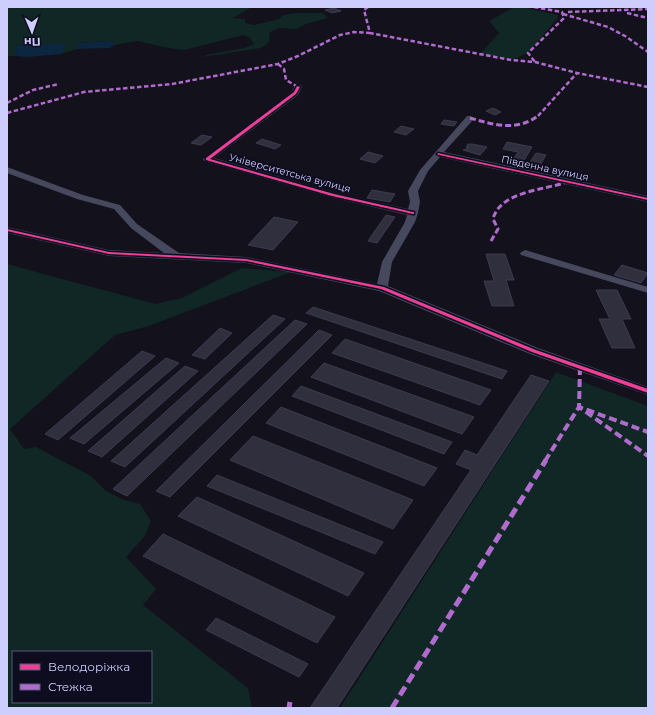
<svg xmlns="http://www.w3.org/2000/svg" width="655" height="715" font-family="Montserrat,sans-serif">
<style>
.green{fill:#102725;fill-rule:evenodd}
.water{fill:#0d2640}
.building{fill:#302f3e;stroke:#3d3b4f}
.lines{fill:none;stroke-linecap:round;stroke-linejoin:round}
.minor{fill:#46485d;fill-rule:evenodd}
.quiet-far3{stroke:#b06ccc;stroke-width:2.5;stroke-dasharray:4.5 2.5;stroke-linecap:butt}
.quiet-far2{stroke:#b06ccc;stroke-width:3;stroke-dasharray:6 3;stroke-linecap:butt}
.quiet-far1{stroke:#b06ccc;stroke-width:4;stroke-dasharray:8 4;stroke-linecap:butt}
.quiet{stroke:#b06ccc;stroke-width:5;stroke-dasharray:10 5;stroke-linecap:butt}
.cycleway-casing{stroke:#0e0d20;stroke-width:3}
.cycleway{fill:#ea4096;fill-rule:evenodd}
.labels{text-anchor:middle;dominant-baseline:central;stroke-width:3.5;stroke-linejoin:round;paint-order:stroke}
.far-street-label{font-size:10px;fill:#cdcdfe;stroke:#0e0d20}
</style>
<rect width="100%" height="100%" fill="#12111c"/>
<!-- green -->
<path class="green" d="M7,7H252L233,18L245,19V23L254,25L279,19L283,15L298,13H323L328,18L306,24L297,29L279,28L270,32L269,42L261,48L203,57L206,55L244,48L254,44L250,38L243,35L184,50L168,48L137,41L114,45L112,41L78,43L77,49L61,54L65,45L14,46L17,51L15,56H7Z
M514,7H522L558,15L557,19L528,53L511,60L480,54L499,33L489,21Z
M7,264L155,304L182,298L242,268L291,272L149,326L115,335L10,429L24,449L36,447L91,476L106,491L124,500L140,504L151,521L145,536L126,557L156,589L143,605L248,688L252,708H7ZM13,652H151V702H13Z
M556,372L648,406V708H340Z"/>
<!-- water -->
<path class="water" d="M112,41L114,45L110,48L77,49L78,43Z
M51,44L66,45L61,54L28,57L15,56L17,51L14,46Z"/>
<!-- building -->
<path class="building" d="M334,8L341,11L332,13L325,10Z
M493,108L501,112L495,115L486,111Z
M444,120L457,122L454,126L441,124Z
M401,126L414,129L406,135L394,132Z
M202,135L212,137L201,145L191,143Z
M262,139L281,145L275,149L256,143Z
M507,142L532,147L523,162L513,160L518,152L503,149Z
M468,144H472L487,147L480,155L463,150L469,148L466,147Z
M368,152L383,156L375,163L360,159Z
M536,153L546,155L539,167L528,165Z
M372,190L395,194L390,202L367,198Z
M386,215L395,217L377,243L368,241Z
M274,217L298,222L273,250L248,245Z
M486,254H505L514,280H506L514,306H492L484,281H494Z
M622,265L648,273L641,283L614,275Z
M596,290H617L631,319H622L635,348H612L599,319H610Z
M313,307L507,371L502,379L306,313Z
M273,315L285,319L125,467L111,461Z
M295,320L307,324L127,496L113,489Z
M220,328L232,333L205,359L192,355Z
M319,330L332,335L170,497L156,491Z
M345,339L491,390L480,405L332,353Z
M142,351L155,356L58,440L45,434Z
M166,358L179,363L84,444L70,438Z
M324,363L474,417L462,434L311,377Z
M185,366L198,371L102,457L88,451Z
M531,375L549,381L337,708H310L471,470L456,464L465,450L477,455Z
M301,386L452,442L444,454L292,396Z
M281,407L437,468L424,486L266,423Z
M253,436L413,500L393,529L230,460Z
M217,475L383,542L375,554L207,486Z
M197,497L364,573L348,596L178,516Z
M163,534L335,617L317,643L143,556Z
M216,618L308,664L299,677L206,630Z"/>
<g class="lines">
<!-- minor -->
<path class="minor" d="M295,85H301L302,87L298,95L214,158L335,193L408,209L410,202L408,191L420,170L467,116H470L474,118L473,120L444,152L648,196V202L440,157L428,171L418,191L420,202L418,213L415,222L392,262L388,286L538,348L648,387V395L530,354L379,291L246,263L109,256L7,233V227L109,250L164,253L131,228L114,209L77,199L7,173V167L83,195L120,205L137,224L179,253L246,257L377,284L382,262L405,222L407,215L330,197L204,161L203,159L292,92Z
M525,250L648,287V293L521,255L520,253Z"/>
<!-- quiet-far3 -->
<path class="quiet-far3" d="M368,7L364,10L370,33L511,60L535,62L577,73L648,87
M534,7L562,12L564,18L528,53L535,62
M568,12L648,9
M627,13L648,18
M563,14L608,27L625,36L648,52
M278,64L284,69L286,80L298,87
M7,103L33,90L59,84
M7,113L84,92L172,84L278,64L298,56L340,35L354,32L370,33
M538,116L577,73"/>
<!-- quiet-far2 -->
<path class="quiet-far2" d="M470,118C494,125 518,132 539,115
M491,241L498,229L493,219C500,191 545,190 567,182"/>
<!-- quiet-far1 -->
<path class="quiet-far1" d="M580,367L579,407L648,432
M545,461L579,407L648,456"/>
<!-- quiet -->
<path class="quiet" d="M289,708L290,702
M392,708L546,460"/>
<!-- cycleway casing -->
<g class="cycleway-casing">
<path id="cycleway" d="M297,86L300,87L296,94L210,159L334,194L413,212H414V214H413L332,196L206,160V158L294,92Z
M438,153L648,198V200L439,155L437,154Z
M7,229L109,252L246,259L384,287L536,350L648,389V393L532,352L381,289L246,261L109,254L7,231Z"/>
</g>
<!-- cycleway -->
<use href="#cycleway" class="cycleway"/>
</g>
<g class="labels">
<!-- far-street labels -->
<g class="far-street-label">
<text transform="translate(545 168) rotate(12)">Південна вулиця</text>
<text transform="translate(290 173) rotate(15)">Університетська вулиця</text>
</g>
</g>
<!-- border -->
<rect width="655" height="715" fill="none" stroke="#cdcdfe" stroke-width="16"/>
<!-- legend -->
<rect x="12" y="651" width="140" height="52" fill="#0e0d20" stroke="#5a5a79"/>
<rect x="20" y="664" width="20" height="6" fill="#ea4096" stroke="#5a5a79"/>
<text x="48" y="671" font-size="12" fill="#cdcdfe">Велодоріжка</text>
<rect x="20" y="684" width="20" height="6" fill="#b06ccc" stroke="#5a5a79"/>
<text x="48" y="691" font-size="12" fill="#cdcdfe">Стежка</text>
<!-- north arrow -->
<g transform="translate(32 32) rotate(178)" stroke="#0e0d20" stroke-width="3" paint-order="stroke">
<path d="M0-3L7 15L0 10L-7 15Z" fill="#cdcdfe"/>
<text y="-6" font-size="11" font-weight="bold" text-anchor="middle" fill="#cdcdfe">Пн</text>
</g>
</svg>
